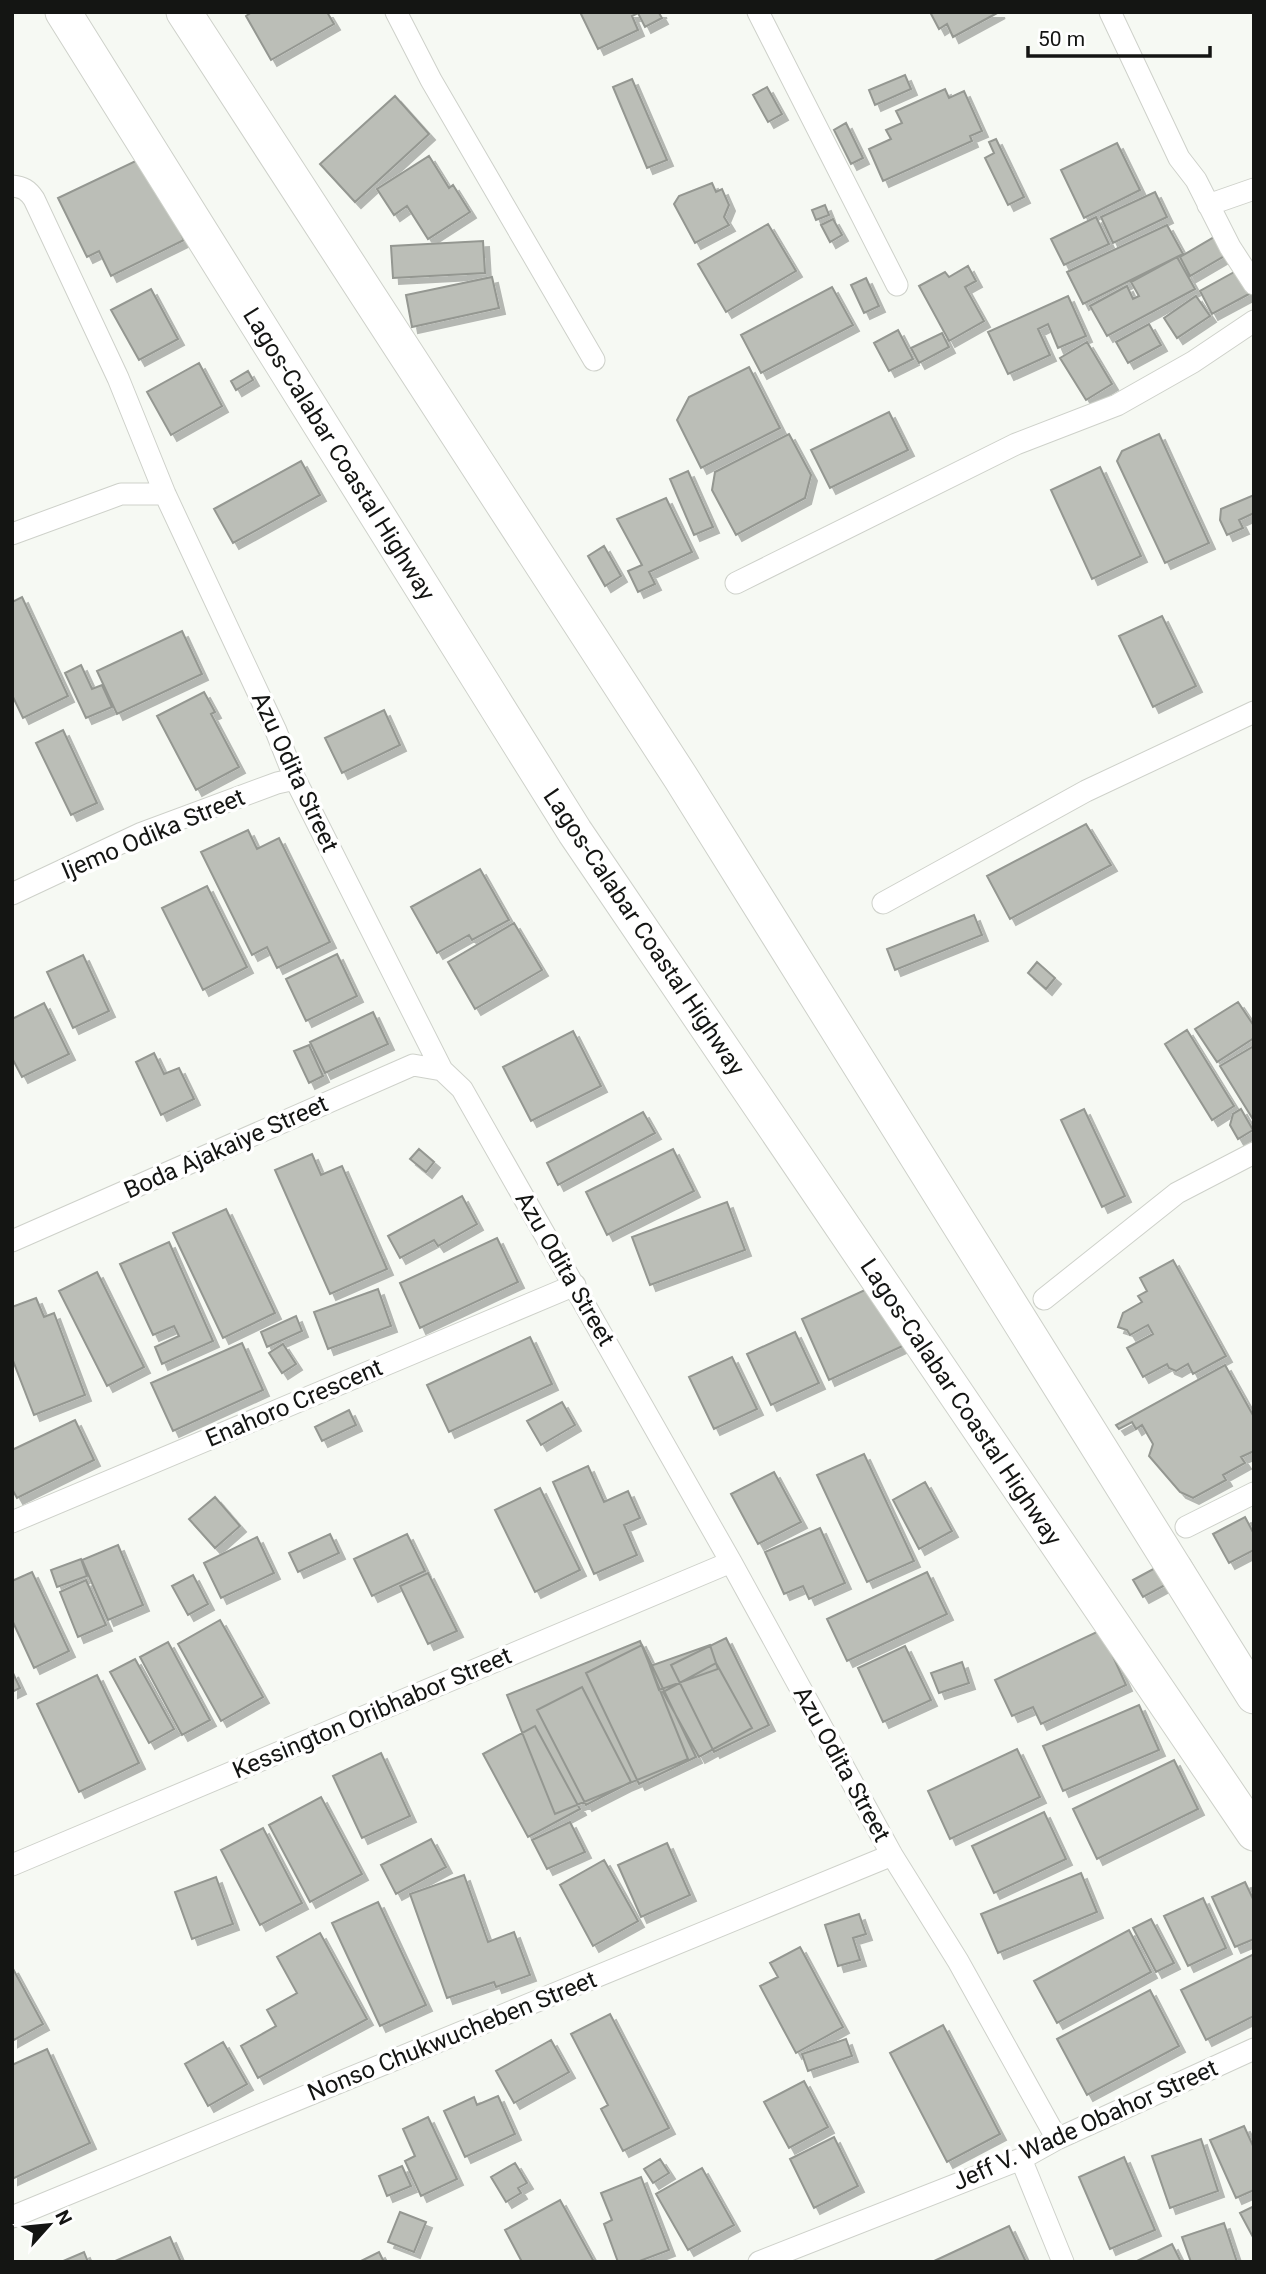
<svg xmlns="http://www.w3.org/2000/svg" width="1266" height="2274" font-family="Roboto,sans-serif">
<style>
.building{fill:#bbbeb7;stroke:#949791;stroke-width:2;filter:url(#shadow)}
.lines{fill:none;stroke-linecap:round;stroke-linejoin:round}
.minor-casing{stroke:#ced1ca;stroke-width:23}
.trunk-casing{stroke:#ced1ca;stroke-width:37}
.minor{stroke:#fff;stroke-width:21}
.trunk{stroke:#fff;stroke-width:35}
.labels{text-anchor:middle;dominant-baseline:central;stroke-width:7;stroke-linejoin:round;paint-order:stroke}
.street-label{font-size:24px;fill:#141513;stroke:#fff}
</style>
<defs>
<filter id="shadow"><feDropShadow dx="6" dy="6" stdDeviation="0" flood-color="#0004"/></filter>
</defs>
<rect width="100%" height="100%" fill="#f6f9f3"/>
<!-- building -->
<path class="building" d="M252,12H327L334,24L271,60L246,16Z
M580,12H661L659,13L662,18L645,27L638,13L632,16L638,30L598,49Z
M930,12H999L953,37L947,24L939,29Z
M905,75L911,89L875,105L869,90Z
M632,79L667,160L647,168L613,87Z
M767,87L782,114L768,122L753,95Z
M945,89L949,98L964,91L982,131L970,136L972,141L883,181L869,149L891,139L886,130L902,123L896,111Z
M395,96L429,134L355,202L320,164Z
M846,123L863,158L851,164L834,130Z
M996,139L1024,197L1008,205L985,158L994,153L989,142Z
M1117,143L1140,190L1084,218L1061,170Z
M429,156L449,188L453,185L470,212L428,239L407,206L394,215L377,189Z
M144,157L184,240L111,276L99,251L87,257L58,198Z
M712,183L716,192L722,189L729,205L724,217L729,225L695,243L674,204L679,196Z
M1155,192L1167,217L1113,243L1101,217Z
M825,205L829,215L816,220L812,210Z
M1096,217L1109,244L1064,265L1051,239Z
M833,219L842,235L830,242L821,225Z
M768,224L796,271L726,312L698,264Z
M1167,225L1183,254L1083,304L1067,272Z
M1216,236L1226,255L1190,276L1180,257Z
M483,241L485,273L393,278L391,246Z
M1177,257L1195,289L1107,336L1090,306L1127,286L1133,299L1139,296L1131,282Z
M968,266L976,281L965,287L984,321L949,341L919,286L945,272L949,277Z
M1236,271L1249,294L1212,314L1200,291Z
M492,277L499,308L412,327L406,295Z
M866,278L879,306L864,313L851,285Z
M832,287L853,325L761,373L741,335Z
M151,289L178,339L139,360L111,310Z
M1068,296L1086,336L1058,348L1048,324L1038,329L1050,355L1008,374L988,332Z
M1196,296L1210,316L1177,338L1164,318Z
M1149,324L1161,345L1128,363L1116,342Z
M898,330L913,359L889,371L874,343Z
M942,333L949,347L919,363L911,348Z
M1087,342L1112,384L1086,400L1060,358Z
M199,363L222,406L171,435L147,392Z
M749,367L780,428L701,468L677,420L689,397Z
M248,371L253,380L236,390L231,381Z
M889,412L908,450L830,488L811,450Z
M789,434L811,475L805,498L736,535L712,490L715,472Z
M1159,434L1209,543L1165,563L1117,461L1122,451Z
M301,461L320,495L233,543L214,509Z
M1100,467L1141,556L1092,579L1051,490Z
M688,471L713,527L694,535L670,479Z
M1254,495V513L1239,520L1243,528L1227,535L1220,520L1221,509Z
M666,498L692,552L649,572L655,584L638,592L628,571L642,565L617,519Z
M604,546L621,576L605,586L588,556Z
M22,597L68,696L23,718L12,695V602Z
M1162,616L1196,686L1153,707L1119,636Z
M182,631L202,674L117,714L97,671Z
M81,665L92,689L102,685L112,707L86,718L65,673Z
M204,692L215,712L211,714L239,767L196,790L157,716Z
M384,710L400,745L342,773L325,738Z
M63,730L97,803L71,815L36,743Z
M1086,824L1111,865L1010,919L987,876Z
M248,830L257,849L279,838L330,942L277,968L267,947L252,955L201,852Z
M480,869L509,920L472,940L469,935L437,953L411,907Z
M207,886L247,967L203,990L162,908Z
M974,915L982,935L895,970L887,949Z
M514,923L542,970L475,1009L448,962Z
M337,954L357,996L306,1021L286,979Z
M83,955L109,1011L73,1028L47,972Z
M1037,962L1055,978L1046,989L1028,973Z
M1238,1002L1254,1026V1038L1217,1062L1195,1029Z
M44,1003L69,1054L22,1077L12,1058V1019Z
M373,1012L388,1044L325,1073L310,1042Z
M1187,1030L1234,1106L1212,1120L1165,1044Z
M573,1031L601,1086L531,1121L503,1067Z
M309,1045L323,1076L309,1083L294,1051Z
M1254,1046V1121L1220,1066Z
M154,1053L164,1074L179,1068L194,1099L161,1115L136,1062Z
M1084,1109L1125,1196L1102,1207L1061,1120Z
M1241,1109L1253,1130L1238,1139L1230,1125L1233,1114Z
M643,1112L655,1133L558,1185L547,1163Z
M419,1149L434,1162L426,1172L410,1159Z
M673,1149L694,1191L607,1235L586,1192Z
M312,1154L321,1175L342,1166L387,1269L330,1294L275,1170Z
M462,1196L477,1224L438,1246L434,1240L400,1258L388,1236Z
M727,1202L745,1250L650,1285L632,1237Z
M226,1209L275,1313L223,1338L173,1233Z
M497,1238L518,1282L420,1328L400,1283Z
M169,1242L213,1341L162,1364L155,1347L179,1336L174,1326L153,1335L120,1264Z
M1173,1260L1226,1356L1193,1374L1188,1364L1176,1371L1169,1368L1167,1364L1143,1377L1127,1348L1153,1334L1148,1325L1130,1335L1127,1330L1118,1327L1123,1313L1142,1302L1138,1296L1147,1291L1140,1278Z
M97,1272L144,1367L107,1386L59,1291Z
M880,1283L907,1344L829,1380L802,1319Z
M378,1289L391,1326L328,1349L314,1312Z
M36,1298L44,1317L54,1313L85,1395L34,1415L12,1358V1307Z
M296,1316L302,1331L267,1347L261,1332Z
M795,1332L819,1383L771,1405L747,1354Z
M530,1337L552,1384L449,1432L427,1385Z
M242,1343L263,1390L173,1431L151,1383Z
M283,1344L296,1364L282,1373L269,1353Z
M732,1357L757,1409L714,1429L689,1377Z
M1225,1365L1254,1417V1451L1241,1457L1245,1463L1223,1475L1226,1480L1193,1498L1180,1492L1149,1456L1153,1444L1142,1425L1136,1429L1132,1422L1119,1429L1116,1425Z
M562,1402L575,1425L541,1445L527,1421Z
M349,1410L356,1425L322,1441L315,1427Z
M75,1420L94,1460L17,1498L12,1489V1450Z
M864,1454L914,1561L867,1582L817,1475Z
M588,1466L604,1502L628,1491L640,1518L624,1525L637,1555L594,1574L553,1482Z
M774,1472L801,1522L758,1544L731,1494Z
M925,1482L952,1531L919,1549L893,1500Z
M540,1488L580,1570L535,1592L495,1510Z
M215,1497L240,1526L215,1548L189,1519Z
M1245,1517L1254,1534V1550L1229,1563L1213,1534Z
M820,1528L845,1583L809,1599L803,1586L784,1594L765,1552Z
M330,1534L339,1553L298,1572L289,1553Z
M407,1534L425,1571L372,1596L354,1559Z
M257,1537L274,1573L221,1598L204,1563Z
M118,1545L143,1605L108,1620L82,1560Z
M1183,1553L1193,1570L1143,1597L1133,1580Z
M81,1559L87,1576L57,1587L51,1570Z
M32,1572L69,1651L34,1668L12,1620V1581Z
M927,1572L947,1614L847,1661L827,1619Z
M428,1573L457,1631L428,1644L400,1586Z
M193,1575L208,1604L188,1615L172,1586Z
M86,1580L106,1625L78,1637L60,1592Z
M220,1620L263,1697L221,1721L178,1644Z
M1101,1630L1126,1685L1041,1724L1033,1707L1012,1716L995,1680Z
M726,1638L769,1725L714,1752L671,1665Z
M640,1641L688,1759L555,1814L507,1695Z
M168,1642L210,1720L182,1735L140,1657Z
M642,1645L696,1757L639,1784L586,1673Z
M710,1645L718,1669L659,1690L650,1666Z
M905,1646L931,1700L883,1722L858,1668Z
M135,1659L174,1729L149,1743L110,1672Z
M962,1662L969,1683L939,1693L931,1673Z
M716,1663L752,1728L699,1757L663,1692Z
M12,1671L20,1688L12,1692Z
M97,1675L139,1763L79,1792L37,1704Z
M582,1687L631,1782L586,1805L537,1710Z
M1139,1705L1159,1750L1063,1791L1043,1746Z
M535,1726L580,1809L528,1837L483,1754Z
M1017,1749L1040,1797L950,1839L928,1791Z
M381,1753L410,1816L362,1838L333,1776Z
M1174,1760L1198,1809L1097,1859L1073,1809Z
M321,1797L362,1874L310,1902L269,1825Z
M1044,1812L1066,1859L994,1893L972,1846Z
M570,1822L585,1852L547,1869L532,1840Z
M263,1828L302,1903L260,1925L221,1850Z
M431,1839L446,1867L396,1894L381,1865Z
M667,1843L690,1895L641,1917L618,1865Z
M604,1860L638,1921L593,1946L560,1885Z
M1081,1873L1097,1912L998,1953L981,1914Z
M464,1875L488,1942L514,1932L530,1975L496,1987L494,1982L447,1998L410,1894Z
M216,1877L233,1924L192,1939L175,1892Z
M1245,1882L1254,1901V1939L1235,1947L1212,1897Z
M1203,1898L1226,1948L1188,1966L1164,1916Z
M378,1902L426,2005L380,2026L332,1923Z
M859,1914L866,1934L853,1938L860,1960L838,1966L825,1925Z
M1151,1919L1174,1963L1156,1972L1133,1928Z
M1129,1930L1151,1972L1057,2023L1034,1981Z
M320,1933L367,2019L258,2078L241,2046L276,2026L267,2010L297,1993L277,1957Z
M800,1947L843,2027L796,2053L760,1986L778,1977L770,1963Z
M1254,1954V2016L1206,2040L1181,1990Z
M12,1967L43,2024L12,2041Z
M1150,1990L1179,2046L1087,2095L1057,2039Z
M610,2014L669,2128L623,2151L601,2109L608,2105L571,2034Z
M943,2025L1000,2134L947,2162L890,2053Z
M846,2039L852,2056L808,2071L802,2054Z
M551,2040L569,2072L514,2103L496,2071Z
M223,2042L247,2084L208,2106L185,2064Z
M47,2049L90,2143L12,2179V2065Z
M804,2081L828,2127L789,2148L764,2102Z
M498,2096L515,2134L465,2157L444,2111L474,2097L477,2105Z
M428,2117L457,2179L421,2196L405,2161L415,2156L403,2129Z
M1244,2126L1254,2148V2190L1236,2198L1210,2140Z
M834,2137L858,2186L814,2208L790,2159Z
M1201,2139L1218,2191L1170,2208L1152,2156Z
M1124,2157L1155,2230L1110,2249L1079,2177Z
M660,2159L669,2173L653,2183L644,2169Z
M515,2163L527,2183L518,2188L521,2193L506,2202L491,2177Z
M402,2166L411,2186L387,2196L379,2176Z
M702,2168L734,2225L688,2250L656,2194Z
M641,2177L669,2250L637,2262H618L604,2224L612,2220L601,2193Z
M560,2200L594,2262H522L505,2230Z
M1254,2206V2239L1240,2213Z
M400,2212L426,2222L414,2252L388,2242Z
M1224,2223L1237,2262H1191L1182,2237Z
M1009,2226L1026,2262H932Z
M170,2237L181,2262H113Z
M1172,2244L1181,2262H1135Z
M84,2252L88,2262H61Z
M379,2252L384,2262H359Z"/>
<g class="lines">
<!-- minor casing -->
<g class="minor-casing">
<path id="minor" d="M396,12L431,80L594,360
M758,12L897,285
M1110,12L1179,158L1196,180L1230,247L1254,284
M12,186C23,187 28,190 34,199L118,378L165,494L276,731L295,779L442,1070L462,1089L731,1562L892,1855L958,1961L1057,2139
M1208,205L1254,189
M12,534L121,494H165
M736,583L1016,444L1117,405L1193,362L1254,321
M12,894L142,833L277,783L295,779
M883,903L1086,791L1254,712
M12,1241L413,1065L442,1070
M1044,1299L1177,1193L1254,1153
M12,1522L575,1285
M1186,1527L1254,1493
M12,1865L731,1562
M1021,2159L1063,2262
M12,2217L892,1855
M759,2262L1021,2159L1057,2139L1254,2049"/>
</g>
<!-- trunk casing -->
<g class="trunk-casing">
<path id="trunk" d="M63,12L575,832L1254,1833
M184,12L681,778L1254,1696"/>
</g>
<!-- minor -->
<use href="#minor" class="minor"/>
<!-- trunk -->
<use href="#trunk" class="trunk"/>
</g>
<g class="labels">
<!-- street labels -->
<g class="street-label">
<text transform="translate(339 454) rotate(58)">Lagos-Calabar Coastal Highway</text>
<text transform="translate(295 772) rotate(65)">Azu Odita Street</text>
<text transform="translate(153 834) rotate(-23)">Ijemo Odika Street</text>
<text transform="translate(644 932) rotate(56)">Lagos-Calabar Coastal Highway</text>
<text transform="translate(226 1147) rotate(-24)">Boda Ajakaiye Street</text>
<text transform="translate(565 1269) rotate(60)">Azu Odita Street</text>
<text transform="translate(961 1402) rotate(56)">Lagos-Calabar Coastal Highway</text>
<text transform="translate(294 1403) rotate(-23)">Enahoro Crescent</text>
<text transform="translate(372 1713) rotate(-23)">Kessington Oribhabor Street</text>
<text transform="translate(842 1764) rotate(61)">Azu Odita Street</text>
<text transform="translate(452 2036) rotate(-22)">Nonso Chukwucheben Street</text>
<text transform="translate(1085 2125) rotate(-24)">Jeff V. Wade Obahor Street</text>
</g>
</g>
<!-- border -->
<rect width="1266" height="2274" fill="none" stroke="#141513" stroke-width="28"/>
<!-- north arrow -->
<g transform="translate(49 2225) rotate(63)" stroke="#ffffff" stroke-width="5" paint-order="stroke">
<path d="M0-5L12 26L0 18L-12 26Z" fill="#141513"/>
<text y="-10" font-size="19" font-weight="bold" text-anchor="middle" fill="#141513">N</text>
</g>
<!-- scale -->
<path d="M1028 46v10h182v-10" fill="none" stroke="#141513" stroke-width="3.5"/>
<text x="1038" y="46" font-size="21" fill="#141513" stroke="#ffffff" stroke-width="5" paint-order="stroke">50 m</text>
</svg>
